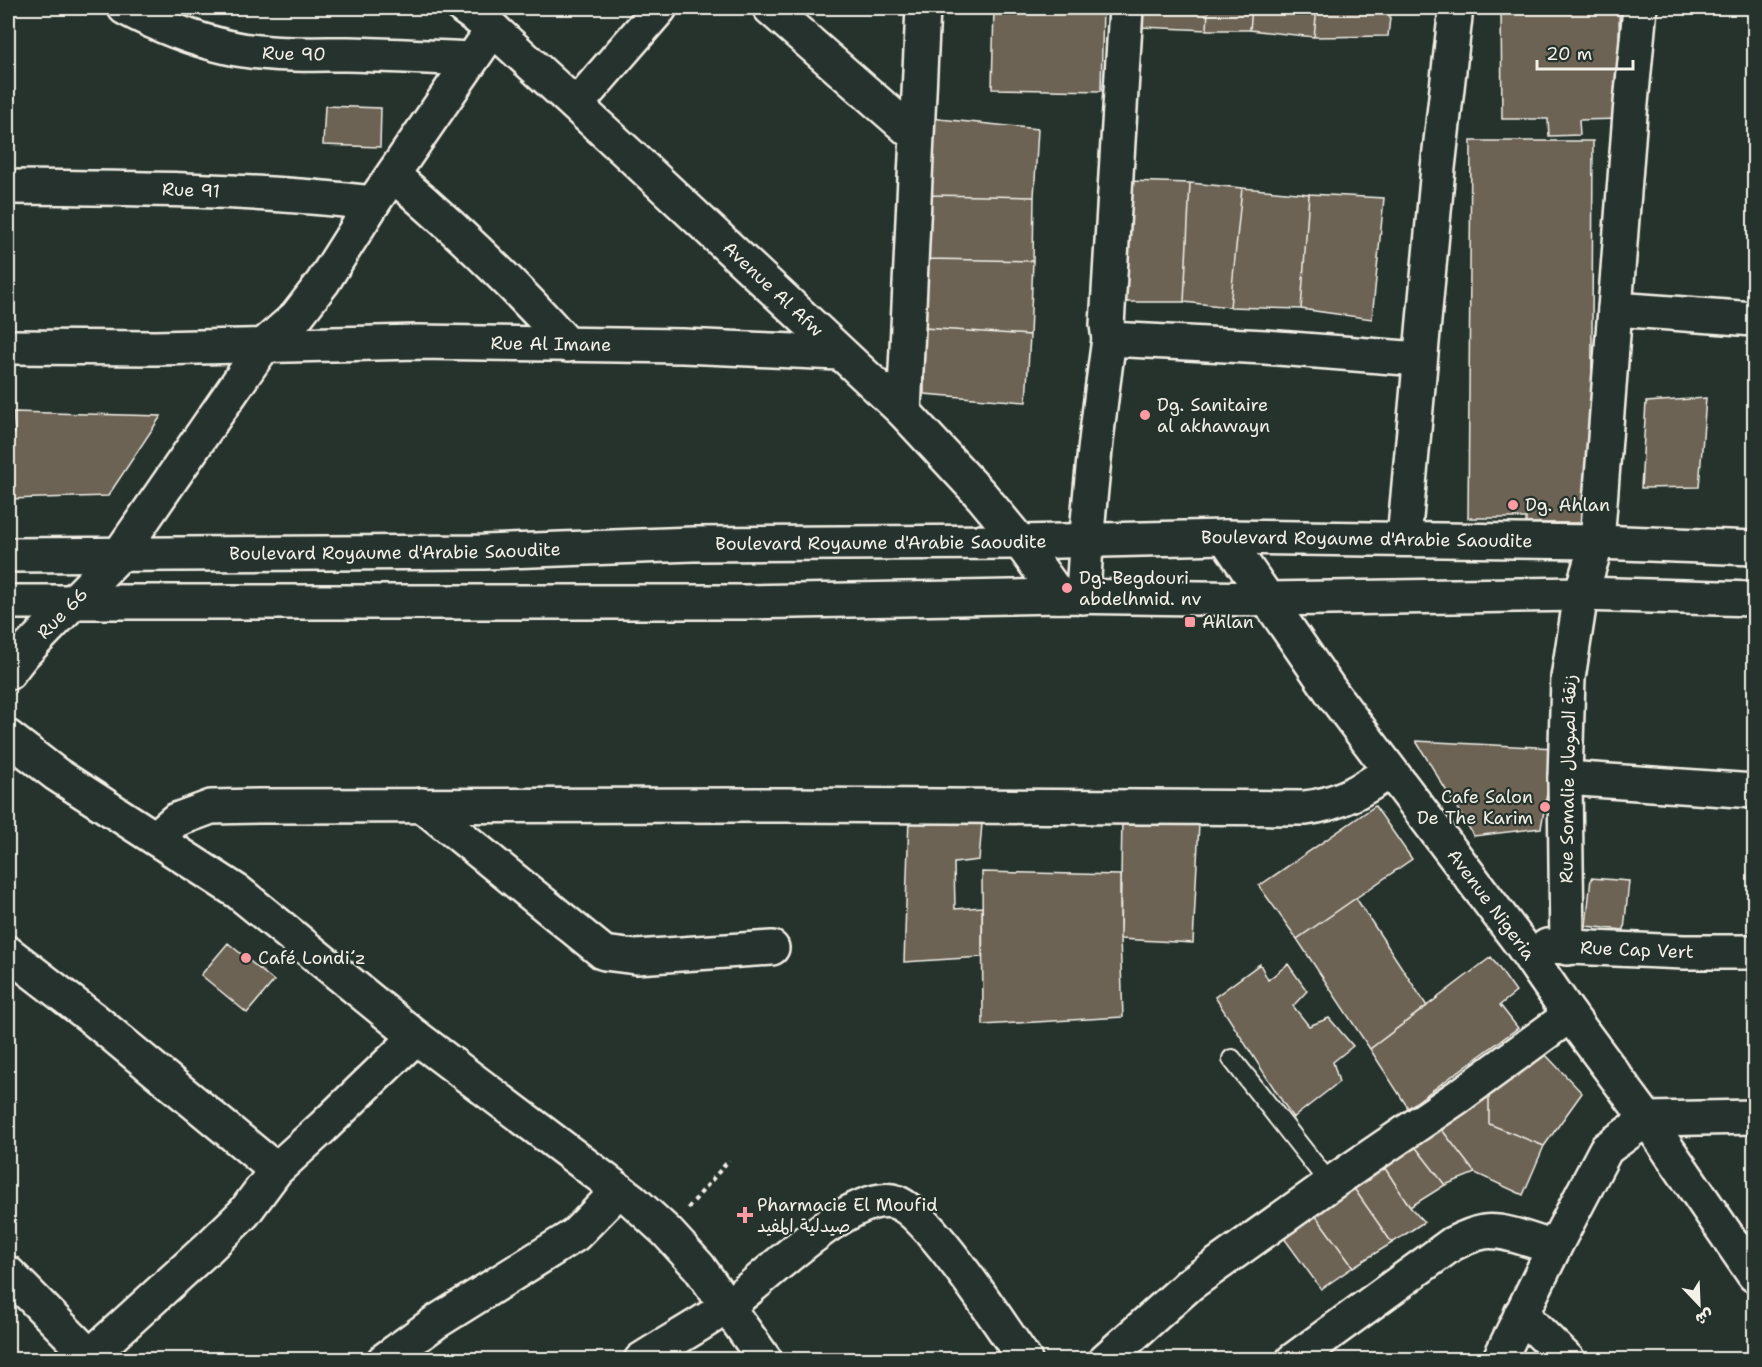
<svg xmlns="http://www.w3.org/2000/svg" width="1762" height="1367" font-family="'Shantell Sans','Playpen Sans Arabic',sans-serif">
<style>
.building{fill:#6c6355;stroke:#f4f1e8;stroke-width:1.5}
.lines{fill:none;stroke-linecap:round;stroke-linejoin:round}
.service-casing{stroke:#f4f1e8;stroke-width:22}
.minor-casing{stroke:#f4f1e8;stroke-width:38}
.secondary-casing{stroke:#f4f1e8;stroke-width:38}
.path{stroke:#f4f1e8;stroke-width:4;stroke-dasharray:4.5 4.5;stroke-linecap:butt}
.service{stroke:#26332d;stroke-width:18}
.minor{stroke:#26332d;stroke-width:33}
.secondary{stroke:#26332d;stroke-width:33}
.poi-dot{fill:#ff9aa2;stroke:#26332d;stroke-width:2}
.labels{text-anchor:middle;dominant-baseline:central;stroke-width:4.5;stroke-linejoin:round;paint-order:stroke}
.street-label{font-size:18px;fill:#f4f1e8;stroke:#26332d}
.poi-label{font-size:18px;fill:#f4f1e8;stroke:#26332d;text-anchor:start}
</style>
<rect width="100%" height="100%" fill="#26332d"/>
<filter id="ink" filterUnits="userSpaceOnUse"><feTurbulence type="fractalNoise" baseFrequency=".0167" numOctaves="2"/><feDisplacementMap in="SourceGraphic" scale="12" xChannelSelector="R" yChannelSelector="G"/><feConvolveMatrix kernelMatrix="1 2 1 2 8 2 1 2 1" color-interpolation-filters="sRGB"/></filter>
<g filter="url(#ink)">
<!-- building -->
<path class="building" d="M994,8H1103L1101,91L992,89Z
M1142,8H1208L1207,30L1142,27Z
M1208,8H1252L1250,30H1207Z
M1252,8H1317L1314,37L1250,30Z
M1317,8H1391L1388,36L1314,37Z
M1501,8H1619L1620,119L1579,120L1580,135L1549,136L1548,119H1502Z
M325,106L381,108L380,147L323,145Z
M930,118L1038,129L1034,197L929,195Z
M1471,141H1593L1591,523H1526V518H1468Z
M1128,181L1190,183L1184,302H1121Z
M1190,183L1242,188L1230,307L1184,302Z
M1242,188L1309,194L1301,309L1230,307Z
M1309,194L1384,198L1372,319L1301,309Z
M929,195L1034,197L1033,261L927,259Z
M927,259L1033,261L1030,335L924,328Z
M924,328L1030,335L1026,402L924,394Z
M1706,398L1699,487L1641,488L1646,402Z
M13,412L161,416L108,496L8,499V434L15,433Z
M1754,430V502H1751Z
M1416,741L1555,748L1541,828L1474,836Z
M1375,806L1412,859L1297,939L1259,886Z
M1122,817L1199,823L1193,943L1120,939Z
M909,818L982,823L979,860L954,863L955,909L982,907V957L904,962Z
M982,872L1120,875V939L1123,1017L983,1025Z
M1591,878L1629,881L1624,930L1586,926Z
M1356,898L1427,1006L1370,1049L1297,939Z
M228,943L274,981L247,1013L201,975Z
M1491,957L1516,992L1500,1005L1518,1028L1408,1108L1370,1049Z
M1260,964L1268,980L1288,964L1307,991L1293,1006L1309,1026L1329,1018L1353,1046L1333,1062L1339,1082L1293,1118L1215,997Z
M1544,1053L1582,1093L1544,1146L1489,1124V1087Z
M1489,1087V1124L1544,1146L1523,1195L1475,1173L1436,1122Z
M1436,1122L1475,1173L1445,1185L1410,1140Z
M1410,1140L1445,1185L1410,1207L1381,1162Z
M1381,1162L1410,1207L1424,1222L1392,1243L1351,1184Z
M1351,1184L1392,1243L1353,1267L1313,1212Z
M1313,1212L1353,1267L1321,1289L1281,1234Z"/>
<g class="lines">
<!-- service casing -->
<g class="service-casing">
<path id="service" d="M1232,1059L1330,1184"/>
</g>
<!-- minor casing -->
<g class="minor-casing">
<g id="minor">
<path id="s1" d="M125,8C157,25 192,39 227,47C266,56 307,54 347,54C388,55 430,57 471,59"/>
<path id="s2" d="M464,8L493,29L630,155L904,412L982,496L1020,542L1059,596"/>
<path d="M770,8L916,136"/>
<path d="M576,105L660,8"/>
<path d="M393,175C455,228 514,284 568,345"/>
<path id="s3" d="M8,187C130,188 251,189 373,203"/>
<path d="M1615,309L1754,319"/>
<path d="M1109,339L1265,347L1419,359"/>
<path id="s4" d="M8,347L155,348L418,342L683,346L839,353"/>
<path d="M904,412L923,8"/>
<path id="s5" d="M1225,537L1332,693L1521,944L1570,1015L1647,1119L1754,1275"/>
<path d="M1404,539L1438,168L1456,8"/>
<path d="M1083,597C1087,510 1097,425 1109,339L1107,325L1126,8"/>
<path id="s6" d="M8,673L22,655L119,555L264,345L296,317L323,282L373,203L493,29"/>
<path d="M8,737L56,774L238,892L416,1037L632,1200L667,1232L699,1267L765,1360"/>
<path d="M1565,778L1754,791"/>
<path d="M422,805L604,953L636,957L772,948"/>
<path d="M155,838L176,820L211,807L258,806L785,805L1305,808C1340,804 1362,790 1390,771"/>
<path id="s7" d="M1547,946L1684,952H1754"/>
<path d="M1567,948L1565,778L1568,678L1581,594L1597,542L1630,114L1640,8"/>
<path d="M8,953L91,1017L276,1170"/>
<path d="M8,1273L94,1360"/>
<path d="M1521,1314L1568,1360"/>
<path d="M91,1355L207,1249L244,1213L276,1170L323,1127L416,1037"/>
<path d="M384,1360L436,1322L575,1235L619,1190"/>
<path d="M641,1360C669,1342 699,1326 726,1307C762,1282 848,1193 892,1201C926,1207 1002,1328 1025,1360"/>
<path d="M1105,1360L1190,1284L1330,1184L1462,1094L1570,1015"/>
<path d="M1293,1360L1452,1244C1462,1239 1472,1234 1484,1232C1504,1229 1534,1242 1554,1248"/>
<path d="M1499,1360L1554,1248L1606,1149L1647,1119L1754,1117"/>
</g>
</g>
<!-- secondary casing -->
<g class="secondary-casing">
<g id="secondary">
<path id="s8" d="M8,555L484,552L693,544L1020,542L1225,537L1597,542L1754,548"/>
<path d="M8,602H746L1059,596L1268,599L1581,594L1754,599"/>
</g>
</g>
<!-- path -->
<path class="path" d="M688,1208L729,1160"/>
<!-- service -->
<use href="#service" class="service"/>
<!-- minor -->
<use href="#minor" class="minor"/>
<!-- secondary -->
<use href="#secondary" class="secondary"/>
</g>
</g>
<!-- markers -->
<g class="poi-dot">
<circle cx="1145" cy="415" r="6"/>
<circle cx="1513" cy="505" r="6"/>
<circle cx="1067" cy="588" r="6"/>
<rect x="1184" y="616" width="12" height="12" rx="3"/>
<circle cx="1545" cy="807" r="6"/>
<circle cx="246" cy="958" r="6"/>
<path d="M742 1206h6v6h6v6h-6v6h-6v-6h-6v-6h6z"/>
</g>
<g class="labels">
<!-- street labels -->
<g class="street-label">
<text stroke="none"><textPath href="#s1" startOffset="177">Rue 90</textPath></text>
<text stroke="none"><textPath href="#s3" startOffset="183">Rue 91</textPath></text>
<text stroke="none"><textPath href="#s2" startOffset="418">Avenue Al Afw</textPath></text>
<text stroke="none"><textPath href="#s4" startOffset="543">Rue Al Imane</textPath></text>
<text stroke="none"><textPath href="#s8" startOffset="1359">Boulevard Royaume d'Arabie Saoudite</textPath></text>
<text stroke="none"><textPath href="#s8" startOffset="873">Boulevard Royaume d'Arabie Saoudite</textPath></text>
<text stroke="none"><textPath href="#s8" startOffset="387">Boulevard Royaume d'Arabie Saoudite</textPath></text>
<text stroke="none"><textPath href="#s6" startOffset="81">Rue 66</textPath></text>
<text transform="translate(1568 779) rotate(-89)">Rue Somalie زنقة الصومال</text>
<text stroke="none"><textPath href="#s5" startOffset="454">Avenue Nigeria</textPath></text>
<text stroke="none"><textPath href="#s7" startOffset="90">Rue Cap Vert</textPath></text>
</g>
<!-- poi labels -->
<g class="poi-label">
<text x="1157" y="405">Dg. Sanitaire<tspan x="1157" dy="21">al akhawayn</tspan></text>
<text x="1525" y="505">Dg. Ahlan</text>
<text x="1079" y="578">Dg. Begdouri<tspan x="1079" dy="21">abdelhmid. nv</tspan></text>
<text x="1202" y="622">Ahlan</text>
<text x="1533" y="797" text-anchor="end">Cafe Salon<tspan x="1533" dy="21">De The Karim</tspan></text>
<text x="258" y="958">Café Londi´z</text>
<text x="757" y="1205">Pharmacie El Moufid<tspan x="757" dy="21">صيدلية المفيد</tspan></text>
</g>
</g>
<!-- margin -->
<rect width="1762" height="1367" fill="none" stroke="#26332d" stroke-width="30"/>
<rect x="15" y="15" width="1732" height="1337" fill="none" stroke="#f4f1e8" stroke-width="2" filter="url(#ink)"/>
<!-- north arrow -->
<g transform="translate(1699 1304) rotate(157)" stroke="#26332d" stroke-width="4.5" paint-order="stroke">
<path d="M0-4.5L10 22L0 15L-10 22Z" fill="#f4f1e8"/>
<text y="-9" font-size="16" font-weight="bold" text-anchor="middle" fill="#f4f1e8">ش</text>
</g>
<!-- scale -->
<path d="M1537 60v9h96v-9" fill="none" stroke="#f4f1e8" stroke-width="3"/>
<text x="1546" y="60" font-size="18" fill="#f4f1e8" stroke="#26332d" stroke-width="4.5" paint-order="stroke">20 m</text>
</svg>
